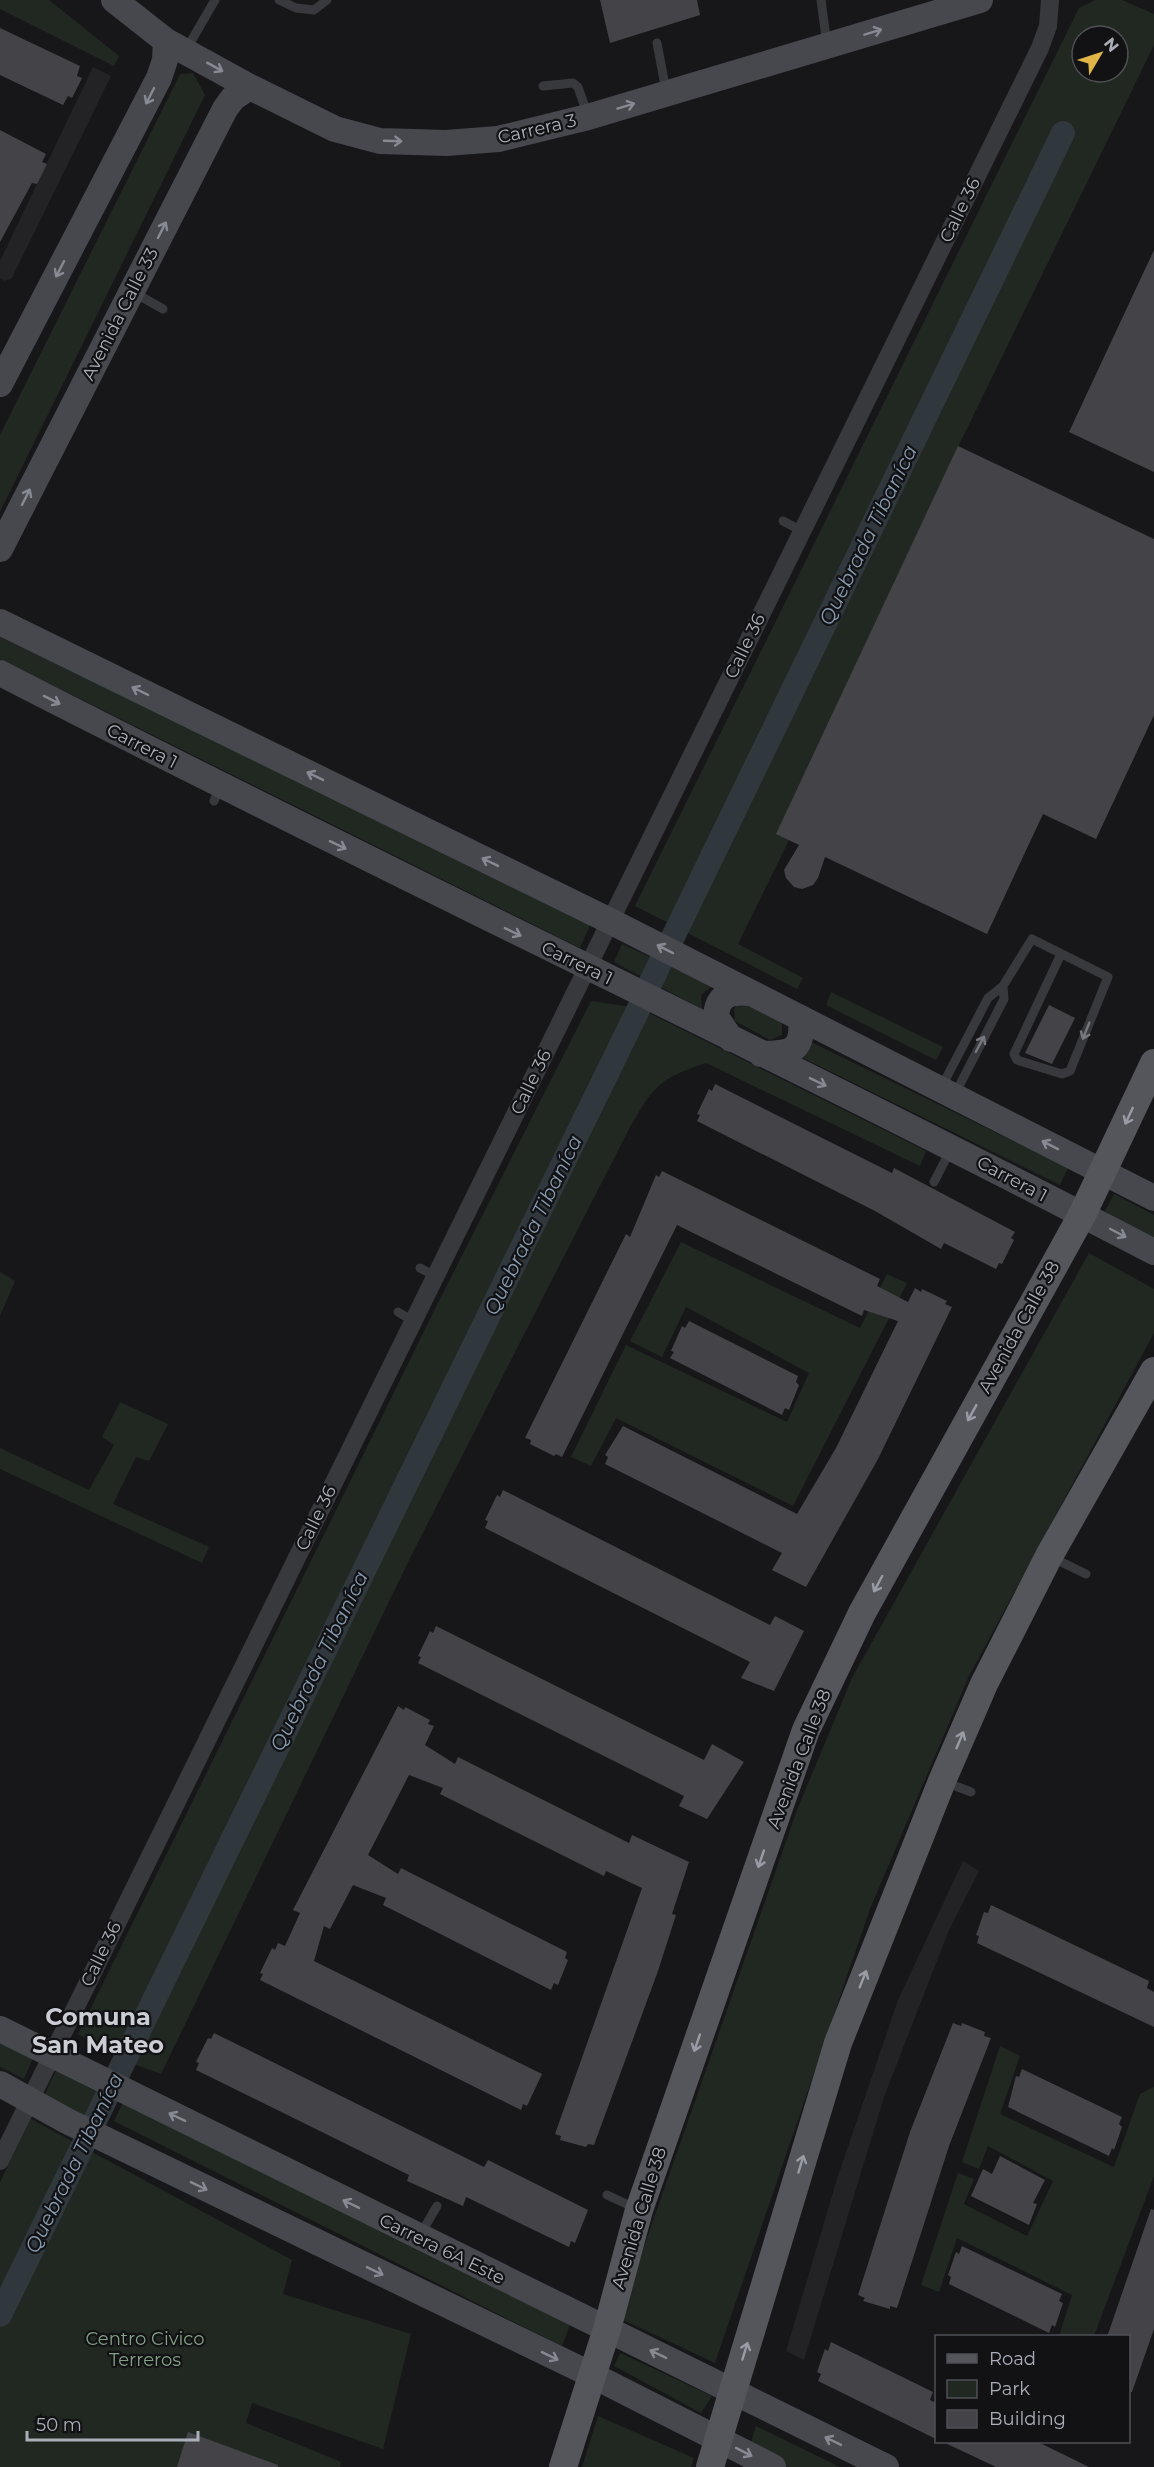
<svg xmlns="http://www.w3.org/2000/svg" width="1154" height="2467" font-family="Montserrat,sans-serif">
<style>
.built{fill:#232325}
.green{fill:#212822;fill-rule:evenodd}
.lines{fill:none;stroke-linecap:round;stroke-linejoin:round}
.canal{stroke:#30373d;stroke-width:24}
.building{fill:#444448}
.lane{stroke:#38393d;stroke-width:9}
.street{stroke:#38393d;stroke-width:18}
.secondary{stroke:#46484d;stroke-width:26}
.primary{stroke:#54565c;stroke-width:28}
.oneway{stroke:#878a92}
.oneway2{stroke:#777980}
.oneway3{stroke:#999ca5}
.labels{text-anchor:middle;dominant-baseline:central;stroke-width:4.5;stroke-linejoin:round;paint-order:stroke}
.street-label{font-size:18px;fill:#aaaeb7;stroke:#121214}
.park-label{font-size:18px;fill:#83a086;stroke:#121214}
.water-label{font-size:20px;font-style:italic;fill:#8599af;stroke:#121214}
.district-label{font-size:24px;font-weight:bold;fill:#cbcdd4;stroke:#121214}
</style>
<rect width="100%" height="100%" fill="#171719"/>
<!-- built -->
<path class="built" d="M93,67L111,76L12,278L5,281L0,278V261Z
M963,1861L979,1871L949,1930L884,2097L804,2360L786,2351L837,2179L898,2000Z"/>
<!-- green -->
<path class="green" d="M0,0H49L119,56L114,66L0,9Z
M1095,0H1122L1154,14V45L958,447L777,834L789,840L738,944L803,978L797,989L635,906L1079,8ZM1082,36H1118V72H1082Z
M193,73L205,95L0,512V435L180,74Z
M0,636L590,925L580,948L0,659Z
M622,944L712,986L701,995L702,1009L614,962Z
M831,992L943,1047L936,1060L826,1005Z
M591,1001L639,1008L926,1151L920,1166L706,1063C658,1079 654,1086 629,1129L411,1556L161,2074L125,2061L78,2034L436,1307Z
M746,1002L782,1021V1035L770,1040L735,1021L734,1009L738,1003Z
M811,1042L1068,1168L1060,1185L803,1058Z
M1114,1194L1154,1215V1239L1104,1213Z
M681,1242L860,1328L887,1274L907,1283L793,1506L616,1418L591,1466L571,1457L626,1345L787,1422L809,1373L686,1307L662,1357L630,1341Z
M1089,1253L1154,1289V1333L969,1676L870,1909L715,2363L619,2318L797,1810L852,1678Z
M0,1272L15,1281L0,1316Z
M120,1402L168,1424L149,1461L136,1457L113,1504L209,1547L202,1563L0,1469V1448L89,1490L114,1445L102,1437Z
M0,2042L33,2058L24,2079L0,2067Z
M1000,2046L1020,2056L1000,2114L1114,2167L1140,2094L1154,2087V2176L1094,2336H1059L1072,2295L957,2238L939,2292L921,2285L958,2173L974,2179L964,2204L1027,2236L1053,2181L988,2146L979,2169L962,2162Z
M56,2071L97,2092L83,2121L42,2100Z
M127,2094L570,2325L562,2346L114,2121Z
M31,2119L292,2260L283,2294L411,2334L383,2449L252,2403L246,2423L341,2462L340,2467H0V2182Z
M620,2353L712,2396L701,2413L614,2366Z
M598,2416L694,2458L691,2467H582Z
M756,2426L840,2467H785L749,2449Z"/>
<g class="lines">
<!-- canal -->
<path class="canal" d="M673,937L1063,133
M650,984L661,961
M0,2315L639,1008"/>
</g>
<!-- building -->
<path class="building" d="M600,0H697L700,15L610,43Z
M0,28L80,66L77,76L82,78L72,98L68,96L63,105L0,75Z
M0,130L46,154L42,162L47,164L37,184L32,183L0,242Z
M1154,250V472L1069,432Z
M958,446L1154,539V715L1096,839L1043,814L987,934L825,857L818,878L813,885L802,889L794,887L786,878L784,870L799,845L776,834Z
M1049,1005L1075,1018L1052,1064L1025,1053Z
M715,1084L892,1173L894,1168L1015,1232L1011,1238L1014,1240L1002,1264L999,1263L996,1269L944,1243L941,1249L875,1211L697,1121L700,1115L697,1114L709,1089L712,1091Z
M662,1171L880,1279L877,1286L908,1302L915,1288L921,1292L922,1289L947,1301L945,1304L952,1307L878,1459L806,1587L772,1570L782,1553L605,1464L608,1457L605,1455L623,1426L797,1514L836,1448L898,1321L864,1310L862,1316L677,1225L562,1457L556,1454L554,1456L530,1444L531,1440L525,1438L626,1234L630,1237L656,1175L659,1177Z
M689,1321L798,1376L796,1382L799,1385L789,1410L785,1408L782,1415L670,1358L674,1352L671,1351L682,1326L685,1328Z
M503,1490L770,1625L775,1616L804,1631L774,1691L741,1678L750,1662L485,1528L488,1521L485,1520L497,1495L500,1497Z
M436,1626L704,1760L712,1744L744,1762L707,1819L679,1806L684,1796L418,1663L421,1657L418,1656L430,1631L433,1633Z
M398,1706L404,1710L405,1707L430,1720L428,1724L434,1726L425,1745L455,1764L458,1757L629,1843L632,1835L689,1862L672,1914L676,1915L658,1971L594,2145L588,2144L586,2147L560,2140L561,2136L555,2134L642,1888L606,1871L604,1876L440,1794L443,1788L409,1775L368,1855L398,1874L401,1868L567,1952L565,1958L568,1960L558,1985L554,1983L551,1990L383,1905L386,1898L353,1885L330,1929L324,1926L314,1961L542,2074L527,2106L523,2104L521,2110L260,1980L263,1974L260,1973L272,1948L275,1950L278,1943L285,1946L300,1913L293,1910Z
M991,1905L1149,1981L1147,1988L1154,1992V2027L977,1943L979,1936L976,1935L984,1912L988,1913Z
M953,2023L961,2026L962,2023L985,2032L984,2036L991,2038L949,2146L897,2308L890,2306V2309L863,2301L865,2298L858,2295L910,2132Z
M214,2033L484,2167L488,2160L588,2210L575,2243L571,2241L569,2247L466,2197L463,2206L407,2181L409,2175L196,2070L199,2063L196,2062L208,2038L211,2039Z
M1022,2069L1122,2117L1119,2124L1122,2127L1114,2150L1112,2148L1109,2156L1008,2107L1016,2076L1019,2077Z
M1000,2156L1045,2180L1033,2203L1037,2204L1029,2225L971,2196L983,2169L992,2174Z
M1151,2209L1154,2210V2329L1132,2392H1128V2337H1107Z
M962,2246L1062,2294L1059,2301L1063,2303L1055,2327L1052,2325L1049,2333L949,2284L951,2277L948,2275L956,2252L959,2254Z
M831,2342L933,2392L930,2400L936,2403V2439L818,2381L821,2374L817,2372L825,2349L828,2351Z
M188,2432L278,2465V2467H177Z
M943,2442H1038L1089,2467H996Z"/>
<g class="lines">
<!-- lane -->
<path class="lane" d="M279,0L296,8L314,10L327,0
M821,0L827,45
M657,43L666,91
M186,50L215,0
M543,86L573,83L578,87L588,116
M133,292L163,309
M783,521L802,531
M214,801L220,786
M941,1088L988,998L1003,986L1032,939L1108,977L1070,1071L1062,1074L1017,1060L1014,1054L1061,954
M955,1094L1004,999L1003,986
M934,1182L951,1149
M420,1268L435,1276
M398,1312L413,1321
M1051,1557L1086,1574
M945,1782L971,1792
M607,2195L635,2208
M420,2235L437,2206"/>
<!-- street -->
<path class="street" d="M0,2161L1040,48L1048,26L1050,0"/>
<!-- secondary -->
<path class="secondary" d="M114,0L166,41L250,87L335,129L380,141L446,143L498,139L588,117L980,0
M0,384L159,78L165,60L166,41
M0,549L225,109L233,98L250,87
M0,622L610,921L1154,1198
M0,673C383,870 772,1053 1154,1252
M731,1039L716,1017C717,995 730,991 750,993
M761,1054C790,1054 804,1052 801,1018
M0,2029L886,2467
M0,2084L67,2121L592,2375L773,2467"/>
<!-- primary -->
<path class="primary" d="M563,2467L607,2329L639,2210L806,1730L862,1613L1082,1215L1154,1063
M710,2467L838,2043L942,1781L984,1684L1049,1556L1154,1371"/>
</g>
<!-- one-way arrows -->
<defs><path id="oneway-shaft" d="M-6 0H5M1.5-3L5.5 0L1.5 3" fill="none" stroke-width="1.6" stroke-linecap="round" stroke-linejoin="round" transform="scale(1.5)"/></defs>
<g class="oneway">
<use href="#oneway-shaft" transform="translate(873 32) rotate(-17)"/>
<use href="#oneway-shaft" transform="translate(215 67) rotate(29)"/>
<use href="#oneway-shaft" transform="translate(150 96) rotate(117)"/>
<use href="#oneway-shaft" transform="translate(626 106) rotate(-17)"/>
<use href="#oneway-shaft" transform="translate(393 141) rotate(2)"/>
<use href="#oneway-shaft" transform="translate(162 230) rotate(-63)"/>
<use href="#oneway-shaft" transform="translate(60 269) rotate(117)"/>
<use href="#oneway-shaft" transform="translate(26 497) rotate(-63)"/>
<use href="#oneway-shaft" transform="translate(140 691) rotate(-154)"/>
<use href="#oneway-shaft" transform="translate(52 700) rotate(27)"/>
<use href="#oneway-shaft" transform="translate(315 776) rotate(-154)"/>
<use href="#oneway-shaft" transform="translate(338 845) rotate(26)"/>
<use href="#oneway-shaft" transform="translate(490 862) rotate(-154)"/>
<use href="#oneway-shaft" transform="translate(513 932) rotate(26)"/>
<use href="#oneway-shaft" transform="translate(665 949) rotate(-153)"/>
<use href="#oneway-shaft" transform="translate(818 1082) rotate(26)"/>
<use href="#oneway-shaft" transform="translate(1050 1145) rotate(-153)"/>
<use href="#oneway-shaft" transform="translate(1118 1233) rotate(28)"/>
<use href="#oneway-shaft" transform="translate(177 2117) rotate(-154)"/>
<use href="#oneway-shaft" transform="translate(199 2186) rotate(26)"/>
<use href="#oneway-shaft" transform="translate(351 2204) rotate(-154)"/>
<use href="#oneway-shaft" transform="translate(375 2271) rotate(26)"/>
<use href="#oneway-shaft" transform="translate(658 2354) rotate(-154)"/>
<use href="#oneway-shaft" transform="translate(550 2356) rotate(26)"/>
<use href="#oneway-shaft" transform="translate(833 2441) rotate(-154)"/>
<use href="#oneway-shaft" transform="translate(744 2452) rotate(27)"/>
</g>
<g class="oneway2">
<use href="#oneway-shaft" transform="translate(1086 1031) rotate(112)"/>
<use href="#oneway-shaft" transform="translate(980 1044) rotate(-62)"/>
</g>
<g class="oneway3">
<use href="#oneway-shaft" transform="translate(1129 1116) rotate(115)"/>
<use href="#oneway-shaft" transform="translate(972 1413) rotate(119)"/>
<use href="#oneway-shaft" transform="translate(878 1584) rotate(118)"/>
<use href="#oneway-shaft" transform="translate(960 1740) rotate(-67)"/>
<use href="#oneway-shaft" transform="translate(761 1859) rotate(109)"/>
<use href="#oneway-shaft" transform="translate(863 1979) rotate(-68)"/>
<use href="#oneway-shaft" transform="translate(697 2043) rotate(109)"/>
<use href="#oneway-shaft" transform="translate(801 2164) rotate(-73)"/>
<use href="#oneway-shaft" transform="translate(745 2351) rotate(-73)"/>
</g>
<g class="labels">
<!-- street labels -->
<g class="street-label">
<text transform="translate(537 129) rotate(-13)">Carrera 3</text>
<text transform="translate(960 210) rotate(-64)">Calle 36</text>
<text transform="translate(120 314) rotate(-63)">Avenida Calle 33</text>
<text transform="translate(745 646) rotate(-64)">Calle 36</text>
<text transform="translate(142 746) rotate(27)">Carrera 1</text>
<text transform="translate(577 963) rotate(26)">Carrera 1</text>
<text transform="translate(531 1082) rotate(-64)">Calle 36</text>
<text transform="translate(1012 1179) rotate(28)">Carrera 1</text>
<text transform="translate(1019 1327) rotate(-61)">Avenida Calle 38</text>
<text transform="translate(316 1518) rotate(-64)">Calle 36</text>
<text transform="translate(799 1759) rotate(-69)">Avenida Calle 38</text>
<text transform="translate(101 1954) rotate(-64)">Calle 36</text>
<text transform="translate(639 2218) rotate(-73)">Avenida Calle 38</text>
<text transform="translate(442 2249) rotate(26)">Carrera 6A Este</text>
</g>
<!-- park labels -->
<g class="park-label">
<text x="145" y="2339">Centro Civico<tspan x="145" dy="21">Terreros</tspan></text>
</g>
<!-- water labels -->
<g class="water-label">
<text transform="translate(868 535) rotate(-64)">Quebrada Tibaníca</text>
<text transform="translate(533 1225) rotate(-64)">Quebrada Tibaníca</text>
<text transform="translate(319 1661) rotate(-64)">Quebrada Tibaníca</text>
<text transform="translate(74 2163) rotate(-64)">Quebrada Tibaníca</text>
</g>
<!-- district labels -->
<g class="district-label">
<text x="98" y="2016">Comuna<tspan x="98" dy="28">San Mateo</tspan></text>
</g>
</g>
<!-- legend -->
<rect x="935" y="2335" width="195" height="108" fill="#121214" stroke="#4f5055" stroke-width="1.5"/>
<rect x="947" y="2354" width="30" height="9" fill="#54565c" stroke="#4f5055" stroke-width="1.5"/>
<text x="989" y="2365" font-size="18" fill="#aaaeb7">Road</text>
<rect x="947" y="2380" width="30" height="18" fill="#212822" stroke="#4f5055" stroke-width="1.5"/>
<text x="989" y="2395" font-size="18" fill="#aaaeb7">Park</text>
<rect x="947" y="2410" width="30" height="18" fill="#444448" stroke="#4f5055" stroke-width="1.5"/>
<text x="989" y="2425" font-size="18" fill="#aaaeb7">Building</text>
<!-- north arrow -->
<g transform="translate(1100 54) rotate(51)"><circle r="28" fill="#121214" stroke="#4f5055" stroke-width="1.5"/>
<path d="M0-4.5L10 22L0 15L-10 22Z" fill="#e1b447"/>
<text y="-9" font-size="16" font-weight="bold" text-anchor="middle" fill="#aaaeb7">N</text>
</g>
<!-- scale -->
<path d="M27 2431v9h171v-9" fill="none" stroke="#aaaeb7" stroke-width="3"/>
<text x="36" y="2431" font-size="18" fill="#aaaeb7" stroke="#121214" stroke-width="4.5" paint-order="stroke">50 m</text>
</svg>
